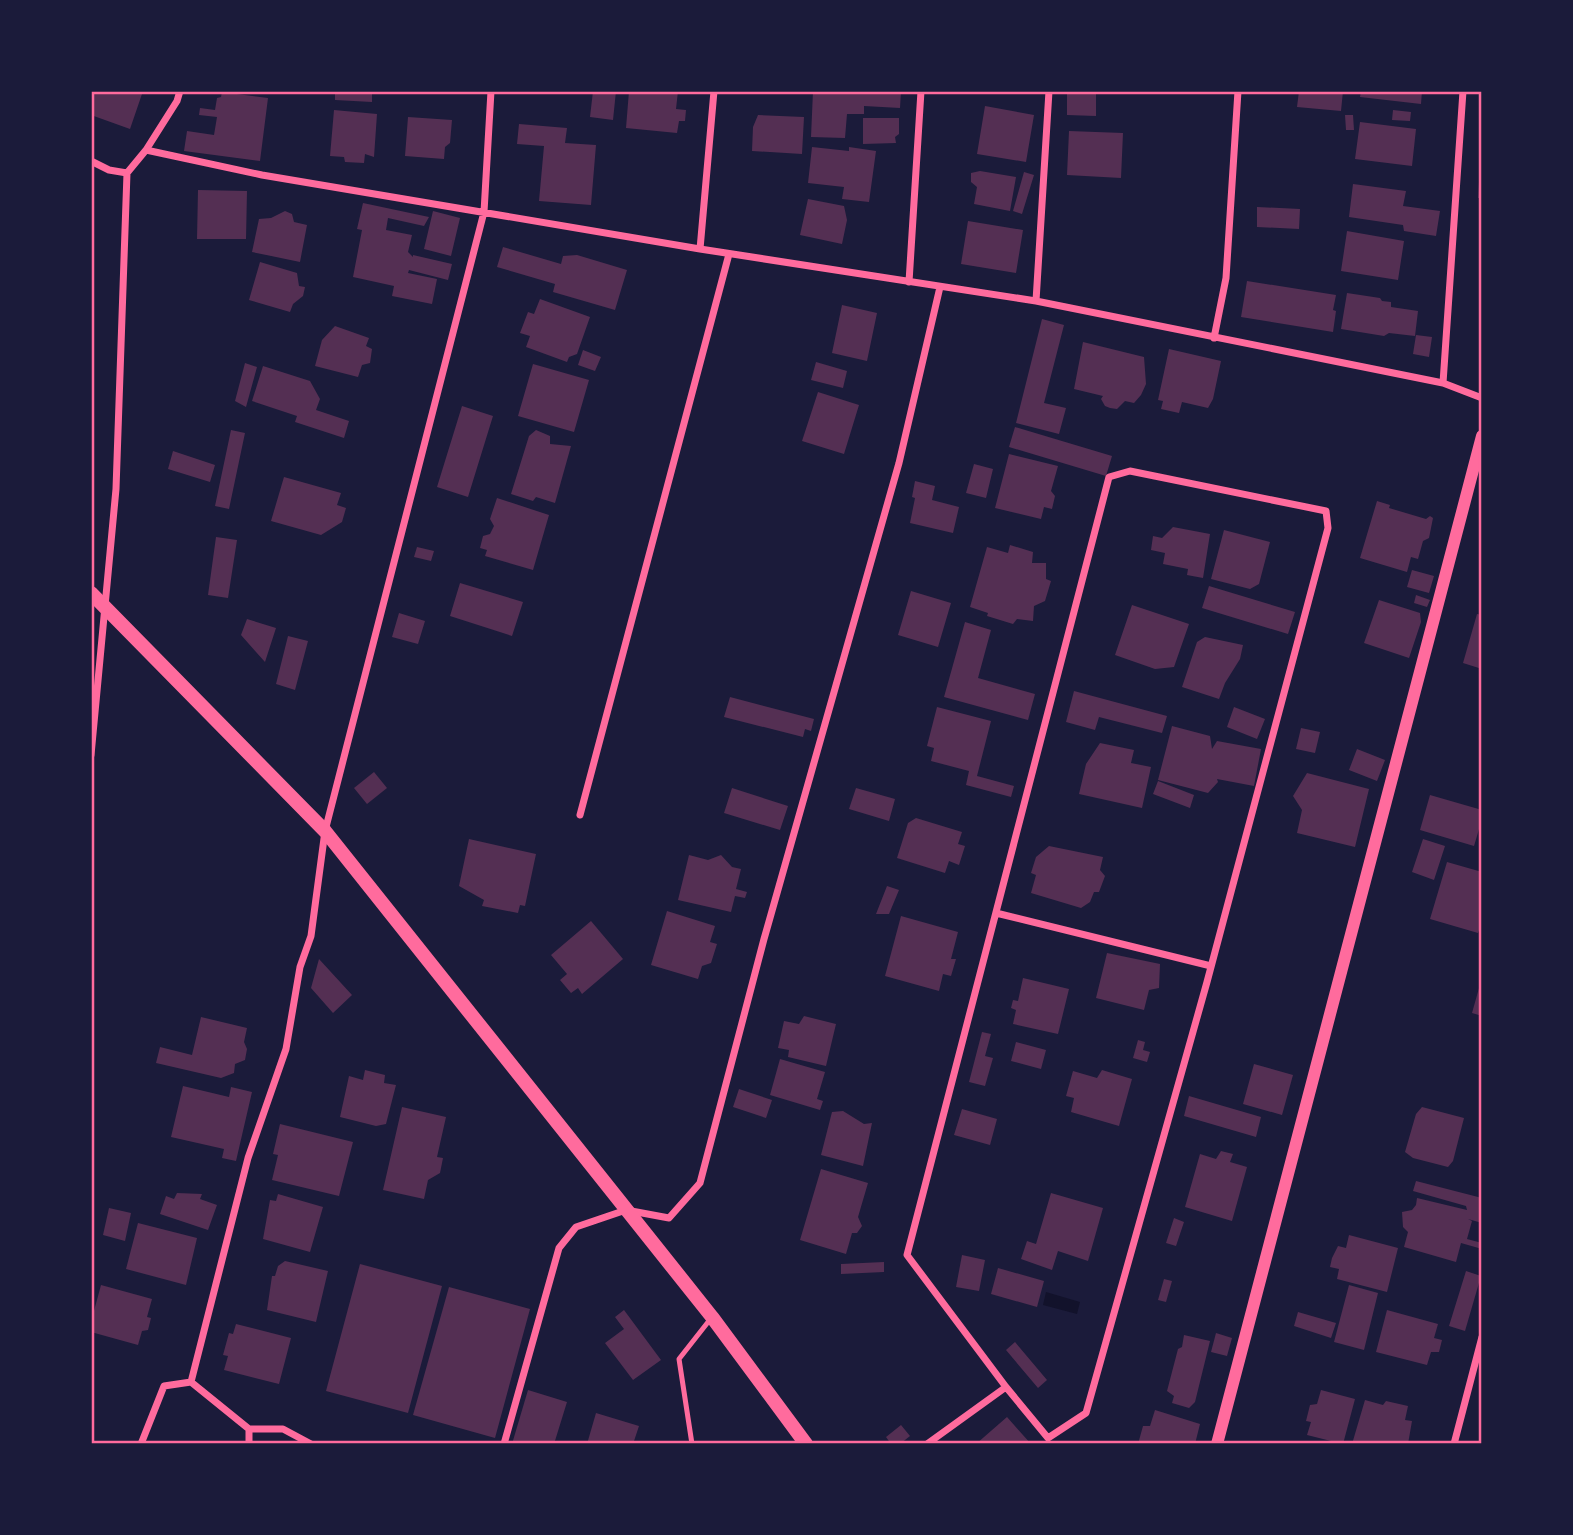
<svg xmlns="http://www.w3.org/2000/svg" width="1573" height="1535" font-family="'Work Sans',sans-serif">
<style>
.water{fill:#12122b}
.building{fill:#542f53}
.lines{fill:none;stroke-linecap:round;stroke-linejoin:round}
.service{stroke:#ff6b9d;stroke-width:5}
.minor{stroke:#ff6b9d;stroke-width:7}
.tertiary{stroke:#ff6b9d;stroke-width:12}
.secondary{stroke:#ff6b9d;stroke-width:14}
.neatline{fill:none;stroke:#ff6b9d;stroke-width:2.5}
</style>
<rect width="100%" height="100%" fill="#1b1b3a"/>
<!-- water -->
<path class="water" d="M1046,1292L1080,1302L1077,1314L1043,1305Z"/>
<!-- building -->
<path class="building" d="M91,91H133L142,94L130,129L91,115Z
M335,91H372V102L335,100Z
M593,91H616L613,120L590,117Z
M629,91H678L676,109L686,110L685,121H679L677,133L626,128Z
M813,91H901L900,108L864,106V114H847L845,138L811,137Z
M1067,91H1096V116L1067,115Z
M1299,91H1343L1341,111L1297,107Z
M1361,91H1422L1421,104L1360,97Z
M222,92L268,98L260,161L184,151L187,131L214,135L217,117L199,115L200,108L215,110L217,98L221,97Z
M985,106L1034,115L1026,162L977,154Z
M334,110L377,114L374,157L365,154L364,163L345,162L344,157L330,156Z
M1393,110L1411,112L1410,121L1392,120Z
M758,115L804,117L802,154L752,151L753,127Z
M1345,115H1353L1354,130H1346Z
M408,117L452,120L450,143L445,147L444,159L405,156Z
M863,118H899V134L895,137L896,143L863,144Z
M1360,122L1416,129L1412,166L1355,159Z
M519,124L567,128L565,143L596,145L591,205L539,201L544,146L517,144Z
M1069,131L1123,133L1121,178L1067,175Z
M812,147L849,151V147L876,151L869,202L842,199L844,187L808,183Z
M1480,166H1482V198H1478Z
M980,171L1016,177L1010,211L974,204L977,187L971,182V173Z
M1024,172L1034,175L1022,214L1013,211Z
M1353,184L1406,191L1403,206L1440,211L1436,236L1404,231L1403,225L1349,217Z
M198,190L247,191L246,239H197Z
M808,199L844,206L847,220L842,244L800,235Z
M363,203L429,217L424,226L388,218L386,230L412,235L408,252L413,257V255L452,264L448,280L409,270L408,273L437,279L432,304L392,296L394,286L353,277L362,230L357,229Z
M1257,207L1300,209L1299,229L1257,227Z
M285,211L292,214L294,222L307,225L300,262L252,252L259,219L271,218Z
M433,211L460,218L451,256L424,249Z
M968,221L1023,230L1016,273L961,264Z
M1347,231L1404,241L1398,280L1341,271Z
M503,247L561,264L563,256L577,255L627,270L615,310L553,292L555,284L497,267Z
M260,262L297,273L299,286L305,287L303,296L293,304L290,312L249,300Z
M1247,281L1336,295L1333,310L1336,311L1333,332L1241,317Z
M1347,293L1380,298L1382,301L1391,302V307L1418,311L1415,336L1389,333L1384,336L1341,329Z
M540,299L590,317L577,354L569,357L567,362L526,347L530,336L520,333L528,312L534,314Z
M842,305L877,313L867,361L832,353Z
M1042,319L1064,325L1044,403L1066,408L1059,434L1016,423Z
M335,326L369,338L366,346L372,349L370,363L362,365L358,377L315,366L322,340Z
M1416,335L1432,337L1429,357L1413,354Z
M1083,342L1144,357L1146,384L1141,395L1134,403L1125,401L1117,409L1110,408L1105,406L1101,399L1103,396L1074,389Z
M1169,349L1221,361L1213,399L1208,408L1182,402L1179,413L1161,409L1163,401L1158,400Z
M583,350L601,357L595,371L578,365Z
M816,362L847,371L843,388L811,380Z
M245,363L257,367L246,407L235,401Z
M533,364L589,380L574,432L518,416Z
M263,366L310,381L320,399L316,410L349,421L344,438L295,422L297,416L252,401Z
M818,392L859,405L844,454L802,441Z
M462,406L493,416L468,497L437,487Z
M1015,427L1112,456L1106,476L1009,447Z
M231,430L245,433L229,509L215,506Z
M536,430L550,436V444L571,446L555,503L536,497L533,501L511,494L529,436Z
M173,451L215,465L210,482L168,469Z
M1009,454L1058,466L1051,491L1055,496L1052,509L1044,507L1041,519L995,508Z
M974,464L993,469L986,498L966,493Z
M284,477L341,493L337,505L346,508L342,522L321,535L271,521Z
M915,481L935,486L932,500L959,507L953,533L910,523L915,498L912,497Z
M497,498L549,515L533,570L485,556L487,550L480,548L483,536L490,534L494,526L490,519Z
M1377,501L1390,505L1389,508L1426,519L1430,516L1433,518L1429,538L1423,541L1418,559L1411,557L1407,572L1360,558Z
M1173,527L1210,534L1203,578L1187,575L1188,569L1163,564L1165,553L1151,550L1153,536L1162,538Z
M1224,530L1270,542L1259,584L1250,589L1211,579Z
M216,537L237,540L228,598L208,595Z
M1010,545L1033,552L1032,563H1046V579L1051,581L1045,601L1034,606L1033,621L1017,619L1013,624L987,616L988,613L970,607L987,547L1008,553Z
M417,547L434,551L431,561L414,557Z
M1412,570L1434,576L1429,593L1407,587Z
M460,583L523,602L512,636L450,616Z
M1209,586L1295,612L1288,634L1202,608Z
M911,591L951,603L938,647L898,635Z
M1416,595L1430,600L1427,607L1414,603Z
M1379,600L1420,613L1421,622L1409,658L1364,643Z
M1132,605L1189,624L1174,667L1155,669L1115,655Z
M399,613L425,621L418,644L392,637Z
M1477,614L1482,615V669L1463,663Z
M247,619L276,628L265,662L241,635Z
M965,622L991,630L978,678L1035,694L1028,720L944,697Z
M288,636L308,641L295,690L276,684Z
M1205,637L1243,645L1240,659L1225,683L1219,699L1182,687L1197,642Z
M1074,691L1167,716L1162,733L1099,717L1095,730L1066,722Z
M730,697L814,719L811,731L805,729L803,737L724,717Z
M937,707L991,721L977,776L1014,786L1011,797L966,785L969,771L931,761L934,748L927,746Z
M1234,707L1265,719L1257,739L1227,727Z
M1172,726L1210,736L1212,749L1217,741L1261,749L1254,786L1217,779L1218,782L1208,793L1158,780Z
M1301,728L1320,732L1315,753L1296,749Z
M1100,743L1134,750L1131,763L1151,767L1142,808L1079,794L1086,764Z
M1357,749L1385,760L1377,781L1349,770Z
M374,772L387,788L367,804L354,788Z
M1307,773L1369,789L1355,847L1297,833L1302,810L1293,796Z
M1158,781L1194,795L1190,808L1153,794Z
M732,788L788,806L780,830L724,813Z
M856,788L895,799L889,821L849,809Z
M1430,795L1482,810V819L1474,846L1420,830Z
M916,818L962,832L958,844L965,846L959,865L949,861L945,873L897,858L908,823Z
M469,839L536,854L525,906L520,905L518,913L482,906L484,900L459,886Z
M1423,839L1445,846L1434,880L1412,872Z
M1049,846L1103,857L1100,870L1105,876L1099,892H1094L1090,902L1081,908L1031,893L1036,875L1031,873L1036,857Z
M689,855L708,860L721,855L732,867L741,869L736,889L747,892L745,898L735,896L731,912L678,900Z
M1447,862L1482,872V921L1478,933L1430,919Z
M887,886L899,890L889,914H876Z
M667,911L715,926L710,942L717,944L711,963L702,966L698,979L651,965Z
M901,916L958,932L951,959H956L951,976L943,974L939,991L885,976Z
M591,921L623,959L582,994L578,988L571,993L560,980L567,974L551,955Z
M1107,953L1160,964L1159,988L1149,990L1144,1010L1096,998Z
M319,959L352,995L333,1013L311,988Z
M1023,978L1069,989L1058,1034L1013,1024L1016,1010L1011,1008L1013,1000L1018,1001Z
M1481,981H1482V1016L1472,1013Z
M804,1016L836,1024L826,1066L788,1057L789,1050L778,1048L784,1021L799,1024Z
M201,1017L247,1028L244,1042L247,1049L245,1060L235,1064L234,1073L221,1078L156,1063L160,1047L192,1055Z
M982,1032L991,1034L985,1056L993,1058L985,1086L969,1082Z
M1138,1040L1145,1042L1143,1050L1150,1052L1147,1062L1133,1058Z
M1016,1042L1046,1050L1041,1069L1011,1061Z
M780,1059L825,1072L817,1099L823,1101L820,1110L770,1095Z
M1254,1064L1293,1075L1282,1115L1243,1104Z
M365,1070L385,1075L384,1083L396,1085L386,1124L376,1126L340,1117L349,1076L363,1080Z
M1102,1070L1132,1079L1119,1126L1071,1112L1074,1098L1066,1096L1073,1071L1097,1078Z
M183,1086L229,1097L231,1087L252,1092L236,1161L222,1158L224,1149L171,1137Z
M739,1089L772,1100L766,1118L733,1107Z
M1189,1096L1261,1117L1256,1137L1184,1116Z
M402,1107L446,1117L437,1157L443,1158L440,1173L428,1180L424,1199L383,1190Z
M1422,1107L1464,1118L1453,1161L1448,1167L1413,1158L1405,1152L1416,1114Z
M962,1109L997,1119L990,1145L954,1135Z
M843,1111L864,1124L872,1123L863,1166L821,1155L832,1112Z
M280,1124L353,1142L339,1196L272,1180L278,1155L273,1154Z
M1221,1151L1233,1154L1230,1162L1247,1167L1232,1221L1185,1207L1200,1154L1216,1159Z
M821,1169L868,1183L858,1217L862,1226L857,1233H852L846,1254L800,1240Z
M1416,1181L1482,1198V1223L1468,1219L1472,1221L1467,1239L1482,1243V1249L1461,1243L1456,1262L1404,1247L1408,1232L1403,1227L1402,1212L1412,1210L1416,1205L1417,1198L1467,1210L1466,1206L1413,1191Z
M177,1193L202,1194L200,1199L217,1205L208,1230L160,1214L166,1196L174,1199Z
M1051,1193L1103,1208L1088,1261L1058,1251L1052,1270L1021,1259L1027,1241L1036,1244Z
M278,1194L323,1207L310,1252L263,1239L270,1200L276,1201Z
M109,1208L131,1213L125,1241L103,1235Z
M1174,1218L1184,1222L1176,1246L1166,1243Z
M138,1223L197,1238L186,1285L126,1269Z
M1349,1235L1398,1248L1387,1292L1337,1279L1339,1269L1330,1267L1332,1258L1338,1246L1346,1248Z
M962,1255L985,1260L979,1291L956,1287Z
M285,1261L328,1271L316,1322L267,1310L272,1276H275L278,1266Z
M884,1262V1272L841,1274V1264Z
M360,1264L442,1286L408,1413L326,1391Z
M998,1268L1044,1281L1037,1307L991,1294Z
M1466,1271L1481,1276L1465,1331L1449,1326Z
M1164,1279L1172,1281L1166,1302L1158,1300Z
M101,1285L152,1299L147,1317L151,1318L148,1330L142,1331L138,1345L91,1332V1322Z
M1349,1285L1378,1293L1364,1350L1334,1342Z
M449,1287L530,1309L495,1438L413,1415Z
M624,1310L661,1360L633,1380L605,1343L624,1329L615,1317Z
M1387,1310L1438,1324L1434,1338L1442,1340L1439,1352H1431L1427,1365L1376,1352Z
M1298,1312L1336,1323L1331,1338L1294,1326Z
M236,1324L291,1338L279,1384L224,1370L228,1356L223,1355L229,1333L233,1334Z
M1216,1333L1232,1338L1227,1356L1211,1352Z
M1184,1335L1210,1341L1195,1402L1189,1408L1172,1403L1174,1396L1167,1391L1178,1349L1182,1347Z
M1015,1342L1047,1380L1038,1388L1006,1350Z
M528,1390L567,1402L554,1444H512Z
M1321,1390L1355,1399L1343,1444L1307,1435L1311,1422L1306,1421L1310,1405L1317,1404Z
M1365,1400L1383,1405L1386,1401L1408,1406L1405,1420L1412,1421L1408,1444H1352Z
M1155,1410L1200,1424L1195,1444H1138L1143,1426H1150Z
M596,1413L639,1426L633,1444H587Z
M1007,1417L1031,1444H976Z
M901,1425L910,1436L900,1444H891L886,1437Z"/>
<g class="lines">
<!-- service -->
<path class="service" d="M692,1444L679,1359L712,1317"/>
<!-- minor -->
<path class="minor" d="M146,150L177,101L180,91
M91,161L109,170L127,173
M700,249L714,91
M909,282L921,91
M1036,301L1049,91
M1214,338L1226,278L1238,91
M1443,383L1463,91
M1130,471L1326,511L1328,528L1207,982L1086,1413L1048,1438L1006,1387L907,1255L1109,477Z
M91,755L116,489L127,173L146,150L262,175L700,249L1036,301L1443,383L1482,398
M580,815L729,254
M996,913L1211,966
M249,1429V1444
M141,1444L164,1386L191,1382
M311,1444L283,1429H249L191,1382L248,1158L286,1049L300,967L311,936L325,831L484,212L491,91
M504,1444L559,1248L576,1227L626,1210L669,1218L700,1183L764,939L899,463L940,287
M927,1444L1006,1387
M1454,1444L1482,1337"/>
<!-- tertiary -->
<path class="tertiary" d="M1217,1444L1482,436"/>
<!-- secondary -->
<path class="secondary" d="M91,593L325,831L712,1317L806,1444"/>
</g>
<!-- border -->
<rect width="1573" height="1535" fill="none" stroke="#1b1b3a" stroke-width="186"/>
<rect x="93" y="93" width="1387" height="1349" class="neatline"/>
</svg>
